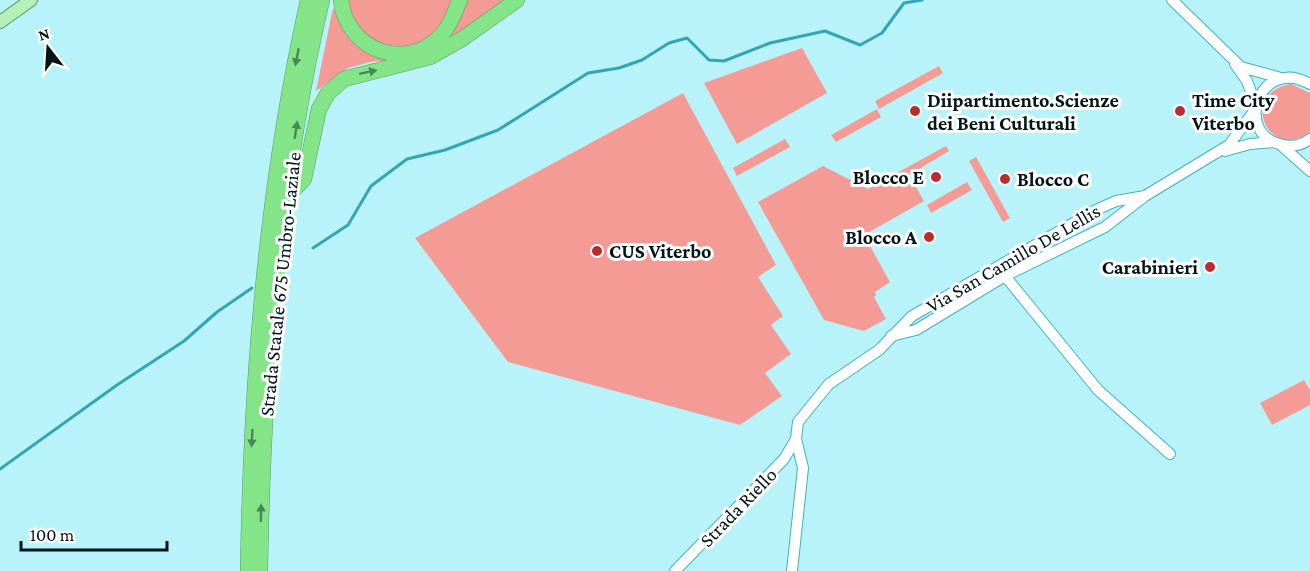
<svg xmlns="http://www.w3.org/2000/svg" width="1310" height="571" font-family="'Crimson Pro',serif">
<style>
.green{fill:#f39b94}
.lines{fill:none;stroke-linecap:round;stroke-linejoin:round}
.stream{stroke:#35a6b1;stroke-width:3}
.minor-casing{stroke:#43b1bd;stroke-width:12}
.major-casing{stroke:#569c61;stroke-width:14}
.highway-casing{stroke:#569c61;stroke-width:16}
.minor{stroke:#fff;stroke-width:10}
.major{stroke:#b5efb8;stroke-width:12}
.highway{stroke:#84e488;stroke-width:15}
.oneway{fill:#498756}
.poi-dot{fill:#bb2c30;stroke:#fff;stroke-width:2}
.labels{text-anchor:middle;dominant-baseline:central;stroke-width:6;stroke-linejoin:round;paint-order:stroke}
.poi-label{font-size:20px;font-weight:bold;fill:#001518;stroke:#fff;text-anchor:start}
.street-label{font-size:20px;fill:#001518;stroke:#fff}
</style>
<rect width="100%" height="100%" fill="#b8f3f9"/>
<!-- green -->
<path class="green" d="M345,0H452C448,12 445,25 436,34C417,53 375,52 359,30C352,22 349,9 345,0Z
M465,0H509L448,39Z
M333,8L352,40L392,61H374L348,68L316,91Z
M802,48L827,93L737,144L704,83Z
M939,66L943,73L879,109L875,101Z
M1291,84L1310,93V132C1268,163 1238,93 1291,84Z
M683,93L776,265L758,277L783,316L771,325L791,354L765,373L782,396L740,425L508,362L415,238Z
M877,109L881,117L836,142L831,135Z
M785,139L790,147L737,176L733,168Z
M946,146L949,151L909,175L924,201L864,235L890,282L875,292L876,295L874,297L886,319L864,331L824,320L758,202L823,166L868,189Z
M976,157L1010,218L1003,222L969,161Z
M967,182L972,190L931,213L927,205Z
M1304,380L1310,390V405L1272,425L1260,403Z"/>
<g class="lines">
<!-- stream -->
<path class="stream" d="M313,248L348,225L371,186L407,159L445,150L498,130L588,73L619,68L642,60L669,43L687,38L709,60L724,61L770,43L825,31L860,45L882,33L904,3L922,0
M0,469L117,385L184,341L217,312L252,288"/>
<!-- minor casing -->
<g class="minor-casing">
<path id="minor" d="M1172,0L1241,67L1281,78
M1235,64L1247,81L1256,106
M1310,84C1259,55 1232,135 1283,145C1293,147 1302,145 1310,139
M1282,146L1310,171
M1225,151L1250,144L1274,142
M1005,276L1098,390L1170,454
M891,336L916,330L1005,276L1105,227L1145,196L1229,145L1255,110
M675,571L784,459L796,439L798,422L829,384L879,350L912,316L1096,210L1116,201L1145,196
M792,571L803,468L796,439"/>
</g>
<!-- major casing -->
<g class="major-casing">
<path id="major" d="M0,22L31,0"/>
</g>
<!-- highway casing -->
<g class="highway-casing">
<path id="highway" d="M341,0C346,51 409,74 443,33C451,24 455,11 460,0
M285,199L304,179L319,109L328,93L344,79L430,57L462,39L517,0
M248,571C251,379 266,187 308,0
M260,571C263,379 278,187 322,0"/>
</g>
<!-- minor -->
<use href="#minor" class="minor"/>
<!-- major -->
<use href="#major" class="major"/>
<!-- highway -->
<use href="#highway" class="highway"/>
</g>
<!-- one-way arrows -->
<defs><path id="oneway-solid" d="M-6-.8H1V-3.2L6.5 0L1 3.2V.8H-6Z" transform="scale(1.5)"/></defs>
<g class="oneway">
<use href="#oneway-solid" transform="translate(297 57) rotate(101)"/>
<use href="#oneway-solid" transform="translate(368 72) rotate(-12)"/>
<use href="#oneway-solid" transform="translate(296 130) rotate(-81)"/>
<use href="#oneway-solid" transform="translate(252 438) rotate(93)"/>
<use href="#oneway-solid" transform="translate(261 513) rotate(-89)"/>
</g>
<!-- markers -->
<g class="poi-dot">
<circle cx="915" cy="111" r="6"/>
<circle cx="1180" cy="111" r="6"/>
<circle cx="936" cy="177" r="6"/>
<circle cx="1005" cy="179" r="6"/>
<circle cx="929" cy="237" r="6"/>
<circle cx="597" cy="251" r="6"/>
<circle cx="1210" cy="267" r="6"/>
</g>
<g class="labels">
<!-- poi labels -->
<g class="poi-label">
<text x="927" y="100">Diipartimento.Scienze<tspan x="927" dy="23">dei Beni Culturali</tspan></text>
<text x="1192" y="100">Time City<tspan x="1192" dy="23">Viterbo</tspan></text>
<text x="924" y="177" text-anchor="end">Blocco E</text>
<text x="1017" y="179">Blocco C</text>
<text x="917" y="237" text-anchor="end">Blocco A</text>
<text x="609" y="251">CUS Viterbo</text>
<text x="1198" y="267" text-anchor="end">Carabinieri</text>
</g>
<!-- street labels -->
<g class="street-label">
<text transform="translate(1013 258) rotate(-30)">Via San Camillo De Lellis</text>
<text transform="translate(280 284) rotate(-84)">Strada Statale 675 Umbro-Laziale</text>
<text transform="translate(738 507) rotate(-46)">Strada Riello</text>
</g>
</g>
<!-- north arrow -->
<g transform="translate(48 48) rotate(343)" stroke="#ffffff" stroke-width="4.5" paint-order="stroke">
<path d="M0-4.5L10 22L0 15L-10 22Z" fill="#001518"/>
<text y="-9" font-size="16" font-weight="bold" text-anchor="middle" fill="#001518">N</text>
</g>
<!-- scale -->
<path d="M21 541v9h146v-9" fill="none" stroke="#001518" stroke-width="3"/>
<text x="30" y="541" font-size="18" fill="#001518" stroke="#ffffff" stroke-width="4.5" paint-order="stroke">100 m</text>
</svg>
